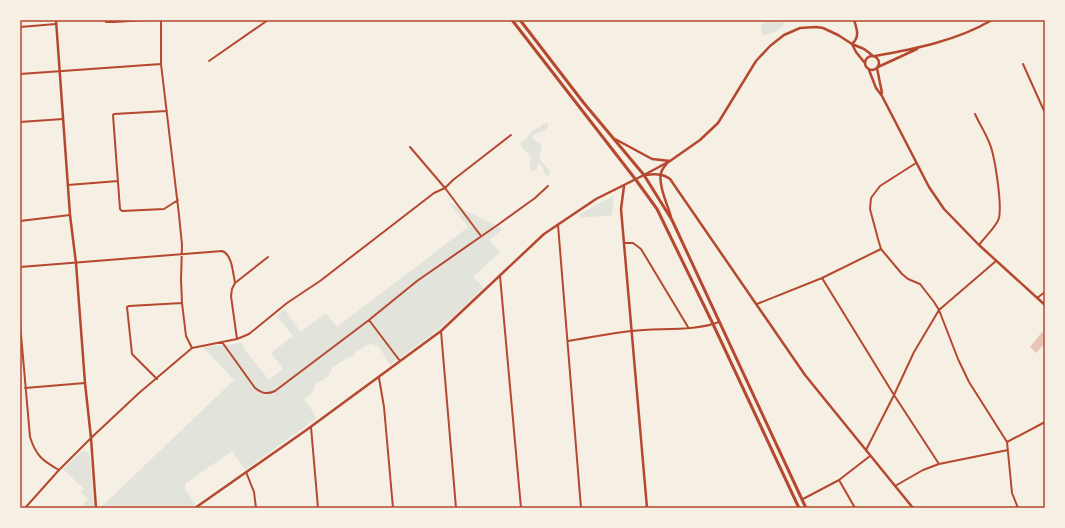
<svg xmlns="http://www.w3.org/2000/svg" width="1065" height="528" font-family="Helvetica,sans-serif">
<style>
.green{fill:#e2e4dc}
.building{fill:#e6c5b7}
.lines{fill:none;stroke-linecap:round;stroke-linejoin:round}
.minor{stroke:#b5482f;stroke-width:2}
.tertiary{stroke:#b5482f;stroke-width:2.5}
.secondary{stroke:#b5482f;stroke-width:2.5}
.primary{stroke:#b5482f;stroke-width:3}
.neatline{fill:none;stroke:#b5482f;stroke-width:1.5}
</style>
<rect width="100%" height="100%" fill="#f6efe4"/>
<!-- green -->
<path class="green" d="M767,20H778L779,22H783L784,24C779,32 771,34 762,35L761,26Z
M548,123C549,133 536,131 532,137C533,141 539,140 542,146L539,155L541,161L549,170L550,174L548,176L545,174L542,166L538,163L536,170L531,171L529,162L532,158C528,153 522,149 520,143L525,140L533,130L539,128L543,124Z
M614,195L612,215L580,218V214Z
M448,202L503,229L489,240L500,252L473,277L484,288L438,330L390,365L378,345L376,346L371,343L356,352L353,356L347,358L332,368C330,378 324,379 316,383L313,393L304,399L317,418L245,470L232,451L185,484V489L196,505L191,508H100L234,380L203,347L235,344L242,342L243,347L269,380L283,369L271,353L293,336L277,316L284,309L301,332L326,313L337,327L468,227Z
M83,450L88,452L90,457L94,508H86L83,505L88,499L81,492L84,489L63,469Z"/>
<!-- building -->
<path class="building" d="M1042,332L1045,335V343L1036,353L1030,347Z"/>
<g class="lines">
<!-- minor -->
<path class="minor" d="M105,20L106,22H114L145,20
M161,20V64L179,215L182,245L181,280L182,303L186,336L192,348
M20,27L56,24
M209,61L268,20
M1023,64L1045,113
M20,74L161,64
M167,111L114,114L113,115L120,209L122,211L164,209L178,200
M975,114C979,123 985,132 989,142C995,155 1002,204 999,218C997,226 984,238 979,245
M20,122L63,119
M410,147L445,188L453,180L511,135
M916,163L880,186L871,198L870,209L878,239L881,249L902,274L908,279L920,284L934,302L939,310L958,359L969,382L1007,442L1012,493L1018,508
M68,185L118,181
M20,221L70,215
M558,225L581,508
M624,243H633L641,249L688,327
M20,267L222,251C232,254 233,273 235,283
M500,276L521,508
M822,278L894,395L939,464
M1037,298L1045,292
M757,304L822,278L881,249
M369,320L400,361
M20,323L30,437C36,456 43,461 59,470
M441,331L456,508
M237,339L231,296L232,289L235,283L268,257
M568,341C589,338 611,333 632,331C657,328 698,331 719,322
M222,342L255,388C262,393 266,395 275,391L369,320L417,281L499,224L535,198L548,186
M379,378L384,407L393,508
M157,379L132,354L127,307L129,306L182,303
M25,388L85,383
M311,427L318,508
M1007,442L1045,422
M866,450L894,395L914,352L939,310L996,261
M246,472L254,492L256,508
M839,480L855,508
M895,486L923,470L939,464L1008,450
M803,499L839,480L870,456
M25,508L59,470L91,438L139,393L192,348L237,339L249,334L287,303L320,281L434,193L445,188L481,236"/>
<!-- tertiary -->
<path class="tertiary" d="M56,20L70,215L76,263L85,383L91,438L96,508
M852,44C860,37 857,29 854,20
M875,56C915,49 956,41 992,20
M878,67L917,49
M615,139L652,159L670,161
M668,162C665,166 662,169 661,173C658,185 668,206 671,217
M644,175C654,174 663,173 670,179L805,375L913,508
M624,186L621,209L647,508"/>
<!-- secondary -->
<path class="secondary" d="M852,44L864,49L872,55
M865 63a7 7 0 1 1 14 0a7 7 0 1 1-14 0Z
M877,68L882,93
M869,70L876,88L882,96L929,187L944,209L979,245L1045,305
M195,508L305,431L441,331L544,234L596,199L644,175L670,161L700,140L718,123L756,61L770,46L784,35L800,28L816,27L823,28L838,35L852,44L856,52L864,62"/>
<!-- primary -->
<path class="primary" d="M512,20L636,180L657,209L713,324L799,508
M520,20L583,102L644,175L672,220L806,508"/>
</g>
<!-- border -->
<rect width="1065" height="528" fill="none" stroke="#f6efe4" stroke-width="42"/>
<rect x="21" y="21" width="1023" height="486" class="neatline"/>
</svg>
